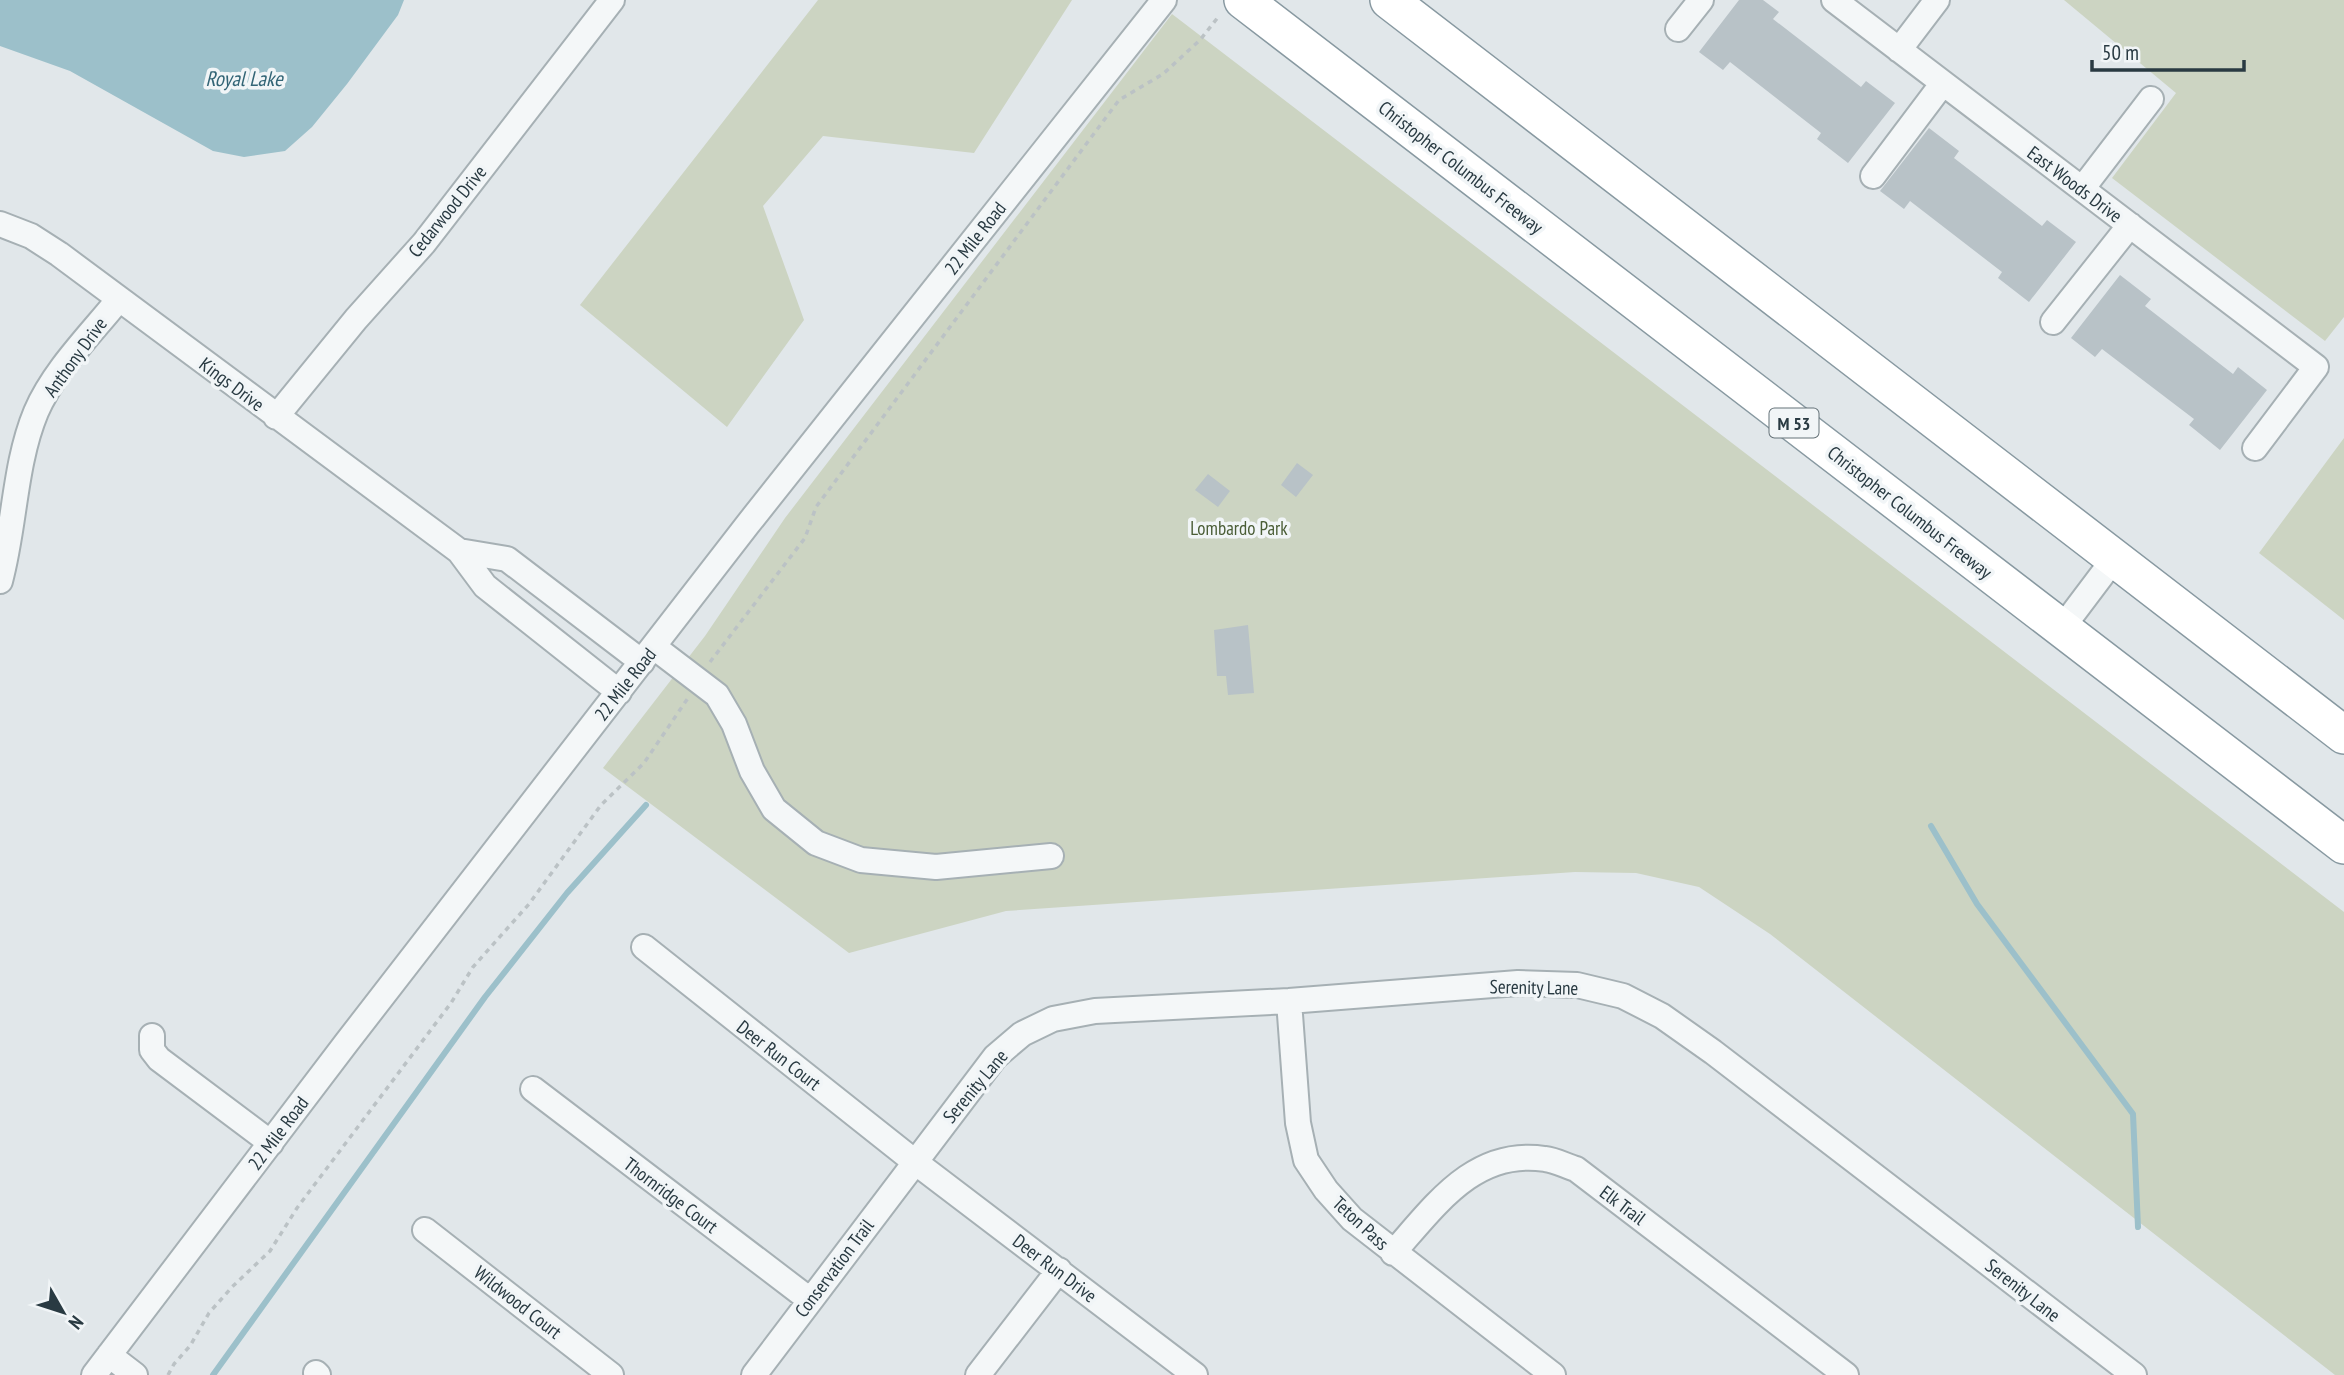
<svg xmlns="http://www.w3.org/2000/svg" width="2344" height="1375" font-family="'PT Sans Narrow',sans-serif">
<style>
.green{fill:#ccd4c2}
.water{fill:#9cc0ca}
.lines{fill:none;stroke-linecap:round;stroke-linejoin:round}
.stream{stroke:#9cc0ca;stroke-width:6}
.building{fill:#b8c2c7}
.minor-casing{stroke:#a6b0b4;stroke-width:28}
.highway-casing{stroke:#8899a1;stroke-width:40}
.path{stroke:#bbc2c5;stroke-width:3.5;stroke-dasharray:5 5;stroke-linecap:butt}
.minor{stroke:#f4f7f8;stroke-width:24}
.highway{stroke:#fff;stroke-width:37}
.labels{text-anchor:middle;dominant-baseline:central;stroke-width:7;stroke-linejoin:round;paint-order:stroke}
.shield{fill:#f1f5f7;stroke:#657278;stroke-width:2}
.shield-label{font-size:18px;font-weight:bold;fill:#293a42}
.street-label{font-size:19px;fill:#293a42;stroke:#f1f5f7}
.park-label{font-size:19px;fill:#4a5d36;stroke:#f1f5f7}
.water-label{font-size:21px;font-style:italic;fill:#336576;stroke:#f1f5f7}
</style>
<rect width="100%" height="100%" fill="#e1e7ea"/>
<!-- green -->
<path class="green" d="M818,0H1072L974,153L823,136L763,206L804,320L727,427L580,305Z
M2064,0H2344V317L2325,341L2112,178L2176,93Z
M1172,14L2344,912V1375H2335L1770,934L1699,887L1636,873L1575,872L1006,911L849,953L603,768L705,636L785,518Z
M2344,438V620L2259,553Z"/>
<!-- water -->
<path class="water" d="M0,0H404L398,15L347,84L312,127L285,151L244,157L213,151L70,71L0,46Z"/>
<g class="lines">
<!-- stream -->
<path class="stream" d="M1931,826L1977,904L2133,1114L2138,1227
M213,1375L485,997L567,893L646,805"/>
</g>
<!-- building -->
<path class="building" d="M1739,0H1763L1779,12L1773,19L1861,87L1866,81L1895,103L1848,163L1817,139L1821,133L1730,62L1723,70L1699,52Z
M1929,128L1959,151L1954,158L2042,226L2047,220L2076,242L2029,302L1998,278L2002,272L1910,201L1904,209L1880,191Z
M2120,275L2151,299L2145,306L2233,374L2238,367L2267,390L2220,450L2189,425L2194,419L2102,349L2095,357L2071,338Z
M1297,463L1313,475L1296,497L1281,485Z
M1208,474L1230,491L1218,507L1195,490Z
M1248,625L1254,693L1228,695L1226,676H1217L1214,630Z"/>
<g class="lines">
<!-- minor casing -->
<g class="minor-casing">
<path id="minor" d="M1834,0L2316,367L2255,448
M1678,29L1701,0
M1899,50L1937,0
M1873,176L1943,83
M2082,189L2151,99
M0,224L31,236L59,254L459,551
M2053,322L2130,225
M276,417L356,319L424,243L612,0
M0,581C15,526 14,465 36,412C54,370 91,334 119,299
M2062,628L2114,559
M654,647L717,695L734,724L752,771L774,809L816,843L861,860L936,867L1051,856
M619,692L485,586L459,551L507,559L642,662
M644,947L915,1162L1195,1375
M1289,1001L1298,1123L1306,1160L1326,1190L1352,1219L1553,1375
M152,1036V1050L159,1059L271,1143
M533,1089L810,1300
M425,1230L611,1375
M1393,1253C1435,1206 1474,1148 1545,1159C1555,1160 1566,1166 1576,1169L1846,1375
M109,1355L135,1375
M316,1373L318,1375
M94,1375L347,1042L748,524L1164,0
M754,1375L995,1057L1022,1034L1053,1019L1095,1011L1289,1001L1518,983L1577,985L1623,996L1662,1016L1713,1052L2134,1375
M978,1375L1059,1270"/>
</g>
<!-- highway casing -->
<g class="highway-casing">
<path id="highway" d="M1243,0L2344,845
M1389,0L2344,735"/>
</g>
<!-- path -->
<path class="path" d="M710,662L805,538L816,507L1119,100L1163,74L1200,40L1219,16
M168,1375L174,1364L190,1346L209,1313L232,1287L270,1251L297,1208L451,1003L473,967L529,904L601,805L644,763L688,698"/>
<!-- minor -->
<use href="#minor" class="minor"/>
<!-- highway -->
<use href="#highway" class="highway"/>
</g>
<g class="labels">
<!-- shield labels -->
<rect class="shield" x="1769.5" y="408.5" width="49" height="29" rx="5"/>
<g class="shield-label">
<text x="1794" y="423">M 53</text>
</g>
<!-- street labels -->
<g class="street-label">
<text transform="translate(1461 167) rotate(38)">Christopher Columbus Freeway</text>
<text transform="translate(2075 184) rotate(37)">East Woods Drive</text>
<text transform="translate(447 211) rotate(-51)">Cedarwood Drive</text>
<text transform="translate(975 238) rotate(-52)">22 Mile Road</text>
<text transform="translate(75 357) rotate(-54)">Anthony Drive</text>
<text transform="translate(232 384) rotate(37)">Kings Drive</text>
<text transform="translate(1910 512) rotate(38)">Christopher Columbus Freeway</text>
<text transform="translate(625 684) rotate(-52)">22 Mile Road</text>
<text transform="translate(1534 987) rotate(1)">Serenity Lane</text>
<text transform="translate(779 1055) rotate(38)">Deer Run Court</text>
<text transform="translate(975 1086) rotate(-50)">Serenity Lane</text>
<text transform="translate(278 1133) rotate(-53)">22 Mile Road</text>
<text transform="translate(671 1195) rotate(37)">Thornridge Court</text>
<text transform="translate(1623 1205) rotate(37)">Elk Trail</text>
<text transform="translate(1361 1223) rotate(43)">Teton Pass</text>
<text transform="translate(834 1268) rotate(-53)">Conservation Trail</text>
<text transform="translate(1055 1268) rotate(37)">Deer Run Drive</text>
<text transform="translate(2023 1290) rotate(38)">Serenity Lane</text>
<text transform="translate(518 1302) rotate(38)">Wildwood Court</text>
</g>
<!-- park labels -->
<g class="park-label">
<text x="1239" y="528">Lombardo Park</text>
</g>
<!-- water labels -->
<g class="water-label">
<text x="244" y="78">Royal Lake</text>
</g>
</g>
<!-- north arrow -->
<g transform="translate(63 1312) rotate(129)" stroke="#f1f5f7" stroke-width="5" paint-order="stroke">
<path d="M0-5L12 26L0 18L-12 26Z" fill="#293a42"/>
<text y="-10" font-size="19" font-weight="bold" text-anchor="middle" fill="#293a42">N</text>
</g>
<!-- scale -->
<path d="M2092 60v10h152v-10" fill="none" stroke="#293a42" stroke-width="3.5"/>
<text x="2102" y="60" font-size="21" fill="#293a42" stroke="#f1f5f7" stroke-width="5" paint-order="stroke">50 m</text>
</svg>
